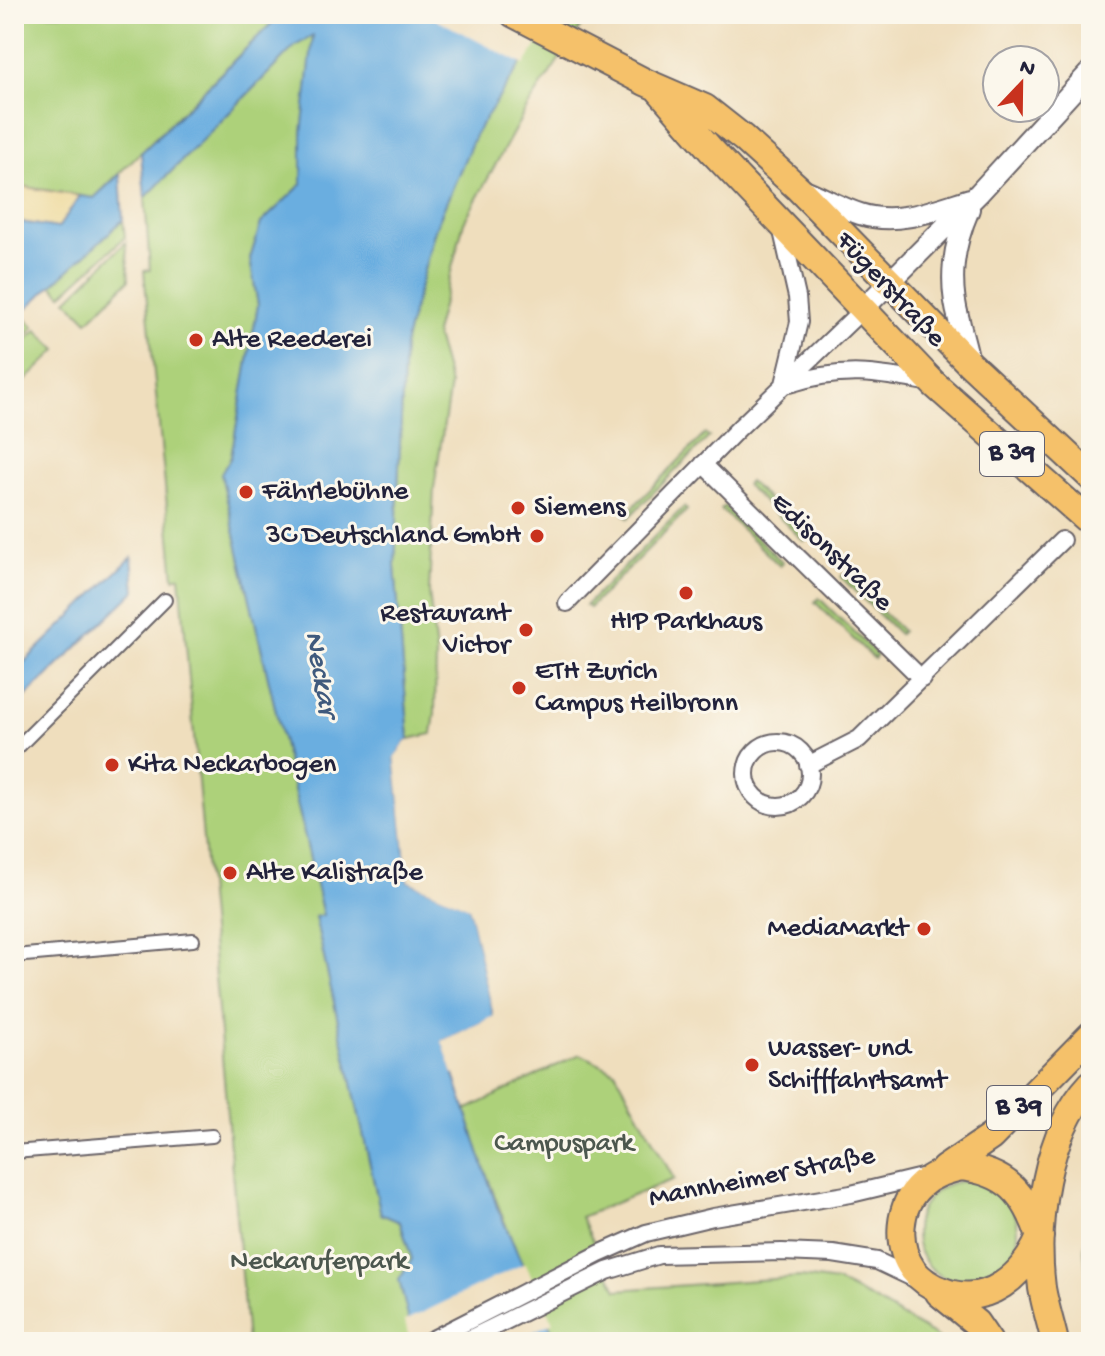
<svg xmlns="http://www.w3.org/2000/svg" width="1105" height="1356" font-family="'Gochi Hand',sans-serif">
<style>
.green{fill:#add17a;stroke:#687a5a;stroke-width:2}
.sand{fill:#eeda9e;stroke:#887e6c;stroke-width:2}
.water{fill:#6baee0;stroke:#46688e;stroke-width:2}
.pier{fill:#efdebd}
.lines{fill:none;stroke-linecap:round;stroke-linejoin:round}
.pedestrian-casing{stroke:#6a6468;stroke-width:16}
.minor-casing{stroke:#6a6468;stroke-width:20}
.tertiary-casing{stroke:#6a6468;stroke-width:24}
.primary-casing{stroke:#6a6468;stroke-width:30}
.pedestrian{stroke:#fff;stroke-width:12}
.minor{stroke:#fff;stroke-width:16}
.tertiary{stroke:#fff;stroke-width:20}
.primary{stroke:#f5c16b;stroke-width:26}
.poi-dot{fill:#c8321e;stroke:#fbf7ec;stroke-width:3}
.labels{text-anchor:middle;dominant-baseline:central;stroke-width:6;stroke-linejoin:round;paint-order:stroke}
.shield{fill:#fbf7ec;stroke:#636270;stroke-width:2}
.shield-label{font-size:26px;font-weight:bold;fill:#22223b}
.street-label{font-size:28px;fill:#22223b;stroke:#fbf7ec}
.poi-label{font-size:28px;fill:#22223b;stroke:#fbf7ec;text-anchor:start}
.park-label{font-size:28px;fill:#4c574e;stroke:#fbf7ec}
.water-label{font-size:30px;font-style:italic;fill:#3f5a7d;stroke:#fbf7ec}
</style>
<rect width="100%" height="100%" fill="#fbf7ec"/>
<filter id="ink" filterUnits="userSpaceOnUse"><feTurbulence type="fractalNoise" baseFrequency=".0125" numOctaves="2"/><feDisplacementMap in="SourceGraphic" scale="16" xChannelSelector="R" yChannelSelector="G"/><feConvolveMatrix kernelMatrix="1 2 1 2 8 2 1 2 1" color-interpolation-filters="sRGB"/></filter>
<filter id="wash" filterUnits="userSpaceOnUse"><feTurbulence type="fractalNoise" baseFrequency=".006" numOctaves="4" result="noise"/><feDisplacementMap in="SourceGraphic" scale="32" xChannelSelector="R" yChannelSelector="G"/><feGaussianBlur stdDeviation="1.8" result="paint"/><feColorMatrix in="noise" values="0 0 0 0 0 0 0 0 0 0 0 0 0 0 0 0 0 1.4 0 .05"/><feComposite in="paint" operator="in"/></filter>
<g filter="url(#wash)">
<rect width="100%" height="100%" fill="#efdebd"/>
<!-- green -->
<path class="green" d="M14,14H281L94,198L14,185Z
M553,14H589L525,111L464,222L435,333L450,385L434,488L429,592L436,653L435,713L432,734L409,739L395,566L404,345L435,229L476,132Z
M314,35L302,133V184L261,223L250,259L258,305L231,457L221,474L323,915L315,917L381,1214L400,1222L412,1259L414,1342H247L180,576L174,578L144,271L150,270L145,198L295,46Z
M123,220L125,237L62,295L52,285Z
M126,242L129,280L88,321L67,300Z
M21,314L34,327L14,347V320Z
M37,330L57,350L14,392V351Z
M705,434L709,437L628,518L625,515Z
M749,481L807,538L804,541L746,485Z
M725,506L783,563L780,566L721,509Z
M684,507L687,510L589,608L586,605Z
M844,574L902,631L899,634L841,577Z
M819,598L877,655L874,659L815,602Z
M580,1054L615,1071L674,1179L581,1217L617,1290L801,1277L837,1282L870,1298L937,1337L940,1342H557C522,1266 489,1191 466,1110Z
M916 1232a51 51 0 1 1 102 0a51 51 0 1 1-102 0Z
M1091,1206V1313L1084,1250Z"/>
<!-- sand -->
<path class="sand" d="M14,185L80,196L58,228L14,221Z"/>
<!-- water -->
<path class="water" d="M281,14H553L476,133L435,229L404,345L395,566L409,739L395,757L408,881L469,906L494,1017L443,1041L497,1207L557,1342H414L399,1280L412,1259L400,1222L381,1214L315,917L323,915L221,474L231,457L258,305L250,259L261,223L302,184V133L313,36L295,46L145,198L141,153Z
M120,174L123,220L14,320V221L58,228L80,196L94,198Z
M132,557L135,591L14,708V672Z"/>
<!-- pier -->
<path class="pier" d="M426,14H557L524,65Z
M409,739L410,745L400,758L412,879L473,904L498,1016L496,1020L447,1043L457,1073L453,1074L442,1041L494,1016L469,907L408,881L395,756Z
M525,1263L553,1322L512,1342H410L405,1321Z"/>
</g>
<g filter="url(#ink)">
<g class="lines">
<!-- pedestrian casing -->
<g class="pedestrian-casing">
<path id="pedestrian" d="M14,751L165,600
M14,956L193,940
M14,1152L212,1136"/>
</g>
<!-- minor casing -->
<g class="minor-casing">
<path id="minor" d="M782,231L797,297L799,322L784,384
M789,384C843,367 877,373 931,383
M703,464L922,679
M567,603L739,428L864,308
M746 774a32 32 0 1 1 64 0a32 32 0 1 1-64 0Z
M808,765L859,739L1062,540
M427,1342L599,1254L646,1233L713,1217L851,1194L926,1176
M463,1342L607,1271L659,1255L782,1252L833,1254L877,1261L917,1280"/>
</g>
<!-- tertiary casing -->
<g class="tertiary-casing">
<path id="tertiary" d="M802,189C822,197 841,208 860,214C897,226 935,210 970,199
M969,209C953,246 948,281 959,320C962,335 967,348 969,363
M864,308L979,193L1091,71"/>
</g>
<!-- primary casing -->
<g class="primary-casing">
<path id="primary" d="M514,14L645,82L705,108L743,138L798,188L969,363L1091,477
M659,90L711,150L934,384L1091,523
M961,1167C1007,1172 1026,1194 1040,1237C1024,1275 988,1308 943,1291C932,1287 921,1280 913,1270C895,1245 898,1205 921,1185C933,1174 946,1171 961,1167Z
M944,1169L991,1137L1091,1035
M939,1293L976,1323L989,1342
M1055,1342C1051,1324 1045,1306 1042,1288C1034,1223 1045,1133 1091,1084"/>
</g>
<!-- pedestrian -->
<use href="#pedestrian" class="pedestrian"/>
<!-- minor -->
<use href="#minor" class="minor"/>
<!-- tertiary -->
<use href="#tertiary" class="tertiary"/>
<!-- primary -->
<use href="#primary" class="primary"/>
</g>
</g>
<!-- markers -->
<g class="poi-dot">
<circle cx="196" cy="340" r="8"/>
<circle cx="246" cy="492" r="8"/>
<circle cx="518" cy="508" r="8"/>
<circle cx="537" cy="536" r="8"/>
<circle cx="686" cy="593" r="8"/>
<circle cx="526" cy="630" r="8"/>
<circle cx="519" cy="688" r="8"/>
<circle cx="112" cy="765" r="8"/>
<circle cx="230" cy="873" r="8"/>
<circle cx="924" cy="929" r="8"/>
<circle cx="752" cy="1065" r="8"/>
</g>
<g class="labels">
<!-- shield labels -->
<g class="shield">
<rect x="980" y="432" width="64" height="44" rx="6"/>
<rect x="987" y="1086" width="64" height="44" rx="6"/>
</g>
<g class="shield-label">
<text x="1012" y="454">B 39</text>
<text x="1019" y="1108">B 39</text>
</g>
<!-- street labels -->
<g class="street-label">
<text transform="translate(890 290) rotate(47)">Fügerstraße</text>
<text transform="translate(831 553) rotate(44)">Edisonstraße</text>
<text transform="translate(762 1178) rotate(-11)">Mannheimer Straße</text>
</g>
<!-- poi labels -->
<g class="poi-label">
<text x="212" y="340">Alte Reederei</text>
<text x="262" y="492">Fährlebühne</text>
<text x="534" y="508">Siemens</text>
<text x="521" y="536" text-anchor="end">3C Deutschland GmbH</text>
<text x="510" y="614" text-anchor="end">Restaurant<tspan x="510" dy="32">Victor</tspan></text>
<text x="686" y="622" text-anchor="middle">HIP Parkhaus</text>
<text x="535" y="672">ETH Zurich<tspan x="535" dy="32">Campus Heilbronn</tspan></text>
<text x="128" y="765">Kita Neckarbogen</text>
<text x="246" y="873">Alte Kalistraße</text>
<text x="908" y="929" text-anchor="end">MediaMarkt</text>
<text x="768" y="1049">Wasser- und<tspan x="768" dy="32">Schifffahrtsamt</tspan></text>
</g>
<!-- park labels -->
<g class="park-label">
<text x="564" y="1144">Campuspark</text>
<text x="319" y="1262">Neckaruferpark</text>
</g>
<!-- water labels -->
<g class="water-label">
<text transform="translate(319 674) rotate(80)">Neckar</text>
</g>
</g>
<!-- margin -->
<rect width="1105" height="1356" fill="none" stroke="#fbf7ec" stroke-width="48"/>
<!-- north arrow -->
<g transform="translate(1021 84) rotate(22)"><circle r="38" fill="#fbf7ec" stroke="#a4a2a5" stroke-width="2"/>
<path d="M0-6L14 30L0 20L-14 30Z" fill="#c8321e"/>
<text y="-12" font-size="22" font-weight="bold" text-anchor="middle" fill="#22223b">N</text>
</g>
</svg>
